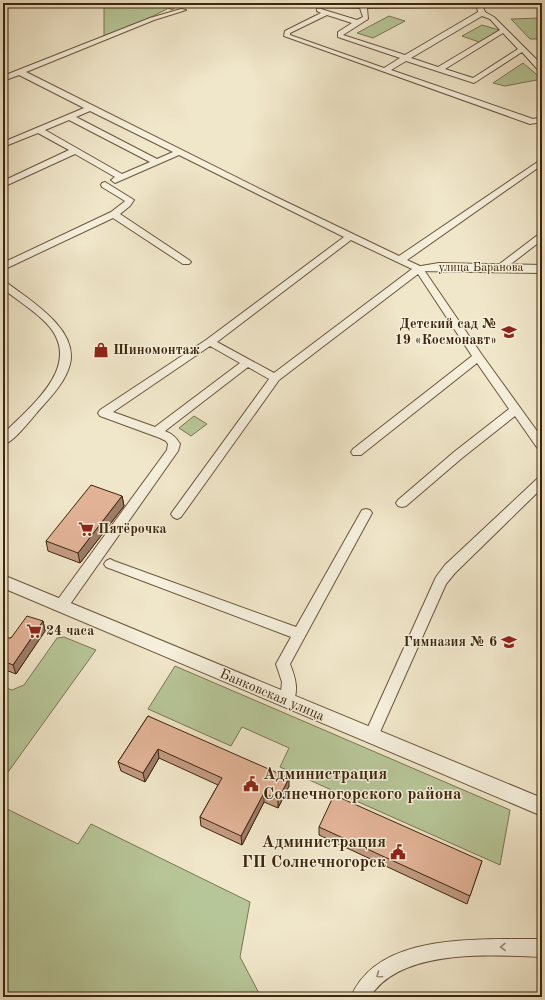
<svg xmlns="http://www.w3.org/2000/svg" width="545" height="1000" font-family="'Old Standard TT',serif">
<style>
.green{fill:#b7c698;stroke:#7a7652}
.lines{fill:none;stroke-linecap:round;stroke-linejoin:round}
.minor-casing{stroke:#6a563a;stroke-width:2}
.tertiary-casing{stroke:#6a563a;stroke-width:2}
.minor{fill:#f5efdc;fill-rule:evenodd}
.tertiary{fill:#f5efdc;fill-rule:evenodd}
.wall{fill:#c29a82;stroke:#3d260b}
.shaded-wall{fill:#9e7d6a;stroke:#3d260b}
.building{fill:#e2b397;stroke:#3d260b}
.oneway{stroke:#998a74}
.labels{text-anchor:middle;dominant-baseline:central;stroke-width:3;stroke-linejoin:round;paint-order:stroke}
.far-street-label{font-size:12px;fill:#3d260b;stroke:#f5efdc}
.poi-label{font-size:14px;font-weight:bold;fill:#3d260b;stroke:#f5efdc;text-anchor:start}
.street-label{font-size:14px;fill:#3d260b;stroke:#f5efdc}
.near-poi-label{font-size:17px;font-weight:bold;fill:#3d260b;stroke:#f5efdc;text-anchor:start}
</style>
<rect width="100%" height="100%" fill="#f0e6c9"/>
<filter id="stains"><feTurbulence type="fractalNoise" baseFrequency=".005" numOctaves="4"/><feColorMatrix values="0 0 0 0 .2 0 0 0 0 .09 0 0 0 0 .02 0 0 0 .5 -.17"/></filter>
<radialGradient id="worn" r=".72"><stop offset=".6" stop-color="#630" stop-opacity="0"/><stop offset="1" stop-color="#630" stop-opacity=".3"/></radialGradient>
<!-- green -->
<path class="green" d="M104,4L161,5L166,6L167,9L143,21L104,36Z
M389,16L405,21L373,38L357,33Z
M542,18V39H530L511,19Z
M482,25L499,30L479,42L462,36Z
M523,63L542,79L505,86L493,83Z
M194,416L207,424L191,436L179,428Z
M64,637L96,650L3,779V687L12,690L24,685L57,638Z
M175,666L510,810L500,865L280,767L289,748L242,727L231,746L148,709Z
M3,807L78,844L91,824L250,902L240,957L261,997H3Z"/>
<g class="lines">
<!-- minor casing -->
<g class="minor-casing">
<path id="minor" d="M156,3H166L175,7L172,9Z
M181,3H542V7H483L485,12L494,17L542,65V71H539L522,52L474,83L406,61L391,70L533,119L542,117V122L530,124L284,36L285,31L321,13L317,11V9H321L357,20L363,17L360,8L184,5ZM477,7L478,12L405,55L343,35L368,19L367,8ZM327,15L352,23L338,32V37L400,58L384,68L290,35V33ZM482,16L490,19L500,30L438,67L411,58ZM503,33L518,49L473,78L445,69Z
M181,9L186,10L154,20L26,72L276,197L399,256L542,159V165L407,260L422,267L482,355L542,438V450L538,449L515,416L462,458L406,506L402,507L398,506L396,503L398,500L454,452L509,409L477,363L361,455H353L351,452L353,449L472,356L418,274L279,380L181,517L177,519L173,517L171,514L173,511L269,379L248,367L165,431C172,434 176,437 180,444L178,451L66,610L61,611L56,610L54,606L56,602L167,450L168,444L166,441L160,438L100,416L98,413L100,410L206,340L344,237L179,155L115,183L111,180L115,177L75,154L3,187V181L69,150L38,133L3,147V142L84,108L19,75L3,81V76L150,18ZM90,111L173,152L157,159L76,117ZM69,120L150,162L122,174L45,130ZM351,240L412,269L274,373L217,342ZM210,346L240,363L155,427L113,412Z
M105,182L134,200L130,206L120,214L189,260L191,262L189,264H183L113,218L3,270V263L111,212L124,202L125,201L102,187L101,185L102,183Z
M542,233V240L503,270H497L495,268L497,266L539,234Z
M3,281L6,282C29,300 79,329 70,364C66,381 51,397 40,409C32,418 14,442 3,445V434C33,404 89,361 42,319C30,308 16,299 3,289Z
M542,477V488L455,573L446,584L376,741L371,743L366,741L364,736L436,577L445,565L538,478Z
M366,509L370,510L372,513L290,664C296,679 299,691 292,705L287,707L282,705L280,701L282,682L276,664L291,637L106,567L104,564L106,561L110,559L114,561L296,627L362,510Z
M500,939H542V957C491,955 400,948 370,997H351C374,942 449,940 500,939Z"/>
</g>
<!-- tertiary casing -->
<g class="tertiary-casing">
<path id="tertiary" d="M439,263L542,265V273L415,271L413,269L415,267Z
M3,575L542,798V816L3,588Z"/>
</g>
<!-- minor -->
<use href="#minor" class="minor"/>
<!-- tertiary -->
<use href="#tertiary" class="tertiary"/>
</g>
<!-- wall -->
<path class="wall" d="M122,496L124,506L80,563L48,551L46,541Z
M43,621L45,631L16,674L3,669V640L11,638Z
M148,716L289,786L278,808L264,802L242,845L201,826L200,817L218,785L159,758L145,782L121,771L118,762Z
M319,827L482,861L467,904L319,835Z"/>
<!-- shaded-wall -->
<path class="shaded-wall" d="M122,496L124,506L80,563L78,553Z
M43,621L45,631L16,674L13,665Z
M158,749L159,758L145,782L143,773Z
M289,778V786L278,808V800Z
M264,793V802L242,845L241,836Z"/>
<!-- building -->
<path class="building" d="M91,485L122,496L78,553L46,541Z
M27,616L43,621L13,665L3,661V640L6,638H11Z
M148,716L289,778L278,800L264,793L241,836L200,817L222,778L158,749L143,773L118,762Z
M334,795L482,861L470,896L319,827Z"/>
<!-- one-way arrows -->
<defs><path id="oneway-chevron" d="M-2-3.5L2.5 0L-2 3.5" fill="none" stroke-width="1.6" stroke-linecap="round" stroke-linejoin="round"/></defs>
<g class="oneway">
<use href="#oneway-chevron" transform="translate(503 947) rotate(179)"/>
<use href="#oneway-chevron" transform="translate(379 975) rotate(145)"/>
</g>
<!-- icons -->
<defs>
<g id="school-bare" transform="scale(1.2)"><path d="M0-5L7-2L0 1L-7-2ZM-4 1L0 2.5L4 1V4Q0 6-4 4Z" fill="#8f2418" stroke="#f5efdc" stroke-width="2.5" paint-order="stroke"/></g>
<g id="shop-bare" transform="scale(1.2)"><path d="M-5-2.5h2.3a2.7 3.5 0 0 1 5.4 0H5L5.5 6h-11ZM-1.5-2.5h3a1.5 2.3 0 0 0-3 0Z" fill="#8f2418" stroke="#f5efdc" stroke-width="2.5" paint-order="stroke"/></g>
<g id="supermarket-bare" transform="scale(1.2)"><path d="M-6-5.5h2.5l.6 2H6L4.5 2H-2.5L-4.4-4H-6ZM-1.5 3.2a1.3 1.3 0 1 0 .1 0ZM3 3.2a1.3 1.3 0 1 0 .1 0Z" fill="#8f2418" stroke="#f5efdc" stroke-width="2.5" paint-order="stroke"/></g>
<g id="civic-bare" transform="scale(1.2)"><path d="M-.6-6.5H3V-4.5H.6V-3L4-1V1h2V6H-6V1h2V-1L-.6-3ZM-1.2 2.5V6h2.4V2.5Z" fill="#8f2418" stroke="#f5efdc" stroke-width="2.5" paint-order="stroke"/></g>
</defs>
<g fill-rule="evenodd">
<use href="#school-bare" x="509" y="332"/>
<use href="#shop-bare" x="101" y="350"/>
<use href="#supermarket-bare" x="86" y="529"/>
<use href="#supermarket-bare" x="34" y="631"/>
<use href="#school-bare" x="509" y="642"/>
<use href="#civic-bare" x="251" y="784"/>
<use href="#civic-bare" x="398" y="852"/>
</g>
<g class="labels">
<!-- far-street labels -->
<g class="far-street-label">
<text x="481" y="268">улица Баранова</text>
</g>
<!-- poi labels -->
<g class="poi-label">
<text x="497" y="324" text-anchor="end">Детский сад №<tspan x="497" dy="16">19 «Космонавт»</tspan></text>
<text x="113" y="350">Шиномонтаж</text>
<text x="98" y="529">Пятёрочка</text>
<text x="46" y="631">24 часа</text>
<text x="497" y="642" text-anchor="end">Гимназия № 6</text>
</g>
<!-- street labels -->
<g class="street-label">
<text transform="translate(272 695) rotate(23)">Банковская улица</text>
</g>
<!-- near-poi labels -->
<g class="near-poi-label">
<text x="263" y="774">Администрация<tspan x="263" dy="20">Солнечногорского района</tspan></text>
<text x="386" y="842" text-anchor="end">Администрация<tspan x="386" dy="20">ГП Солнечногорск</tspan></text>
</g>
</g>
<!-- margin -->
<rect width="545" height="1000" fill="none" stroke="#f0e6c9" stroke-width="16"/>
<rect x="4" y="4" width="537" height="992" fill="none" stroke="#3d260b" stroke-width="2"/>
<rect x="8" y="8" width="529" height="984" fill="none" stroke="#3d260b"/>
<rect width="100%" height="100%" filter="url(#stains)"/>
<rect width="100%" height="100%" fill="url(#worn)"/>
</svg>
